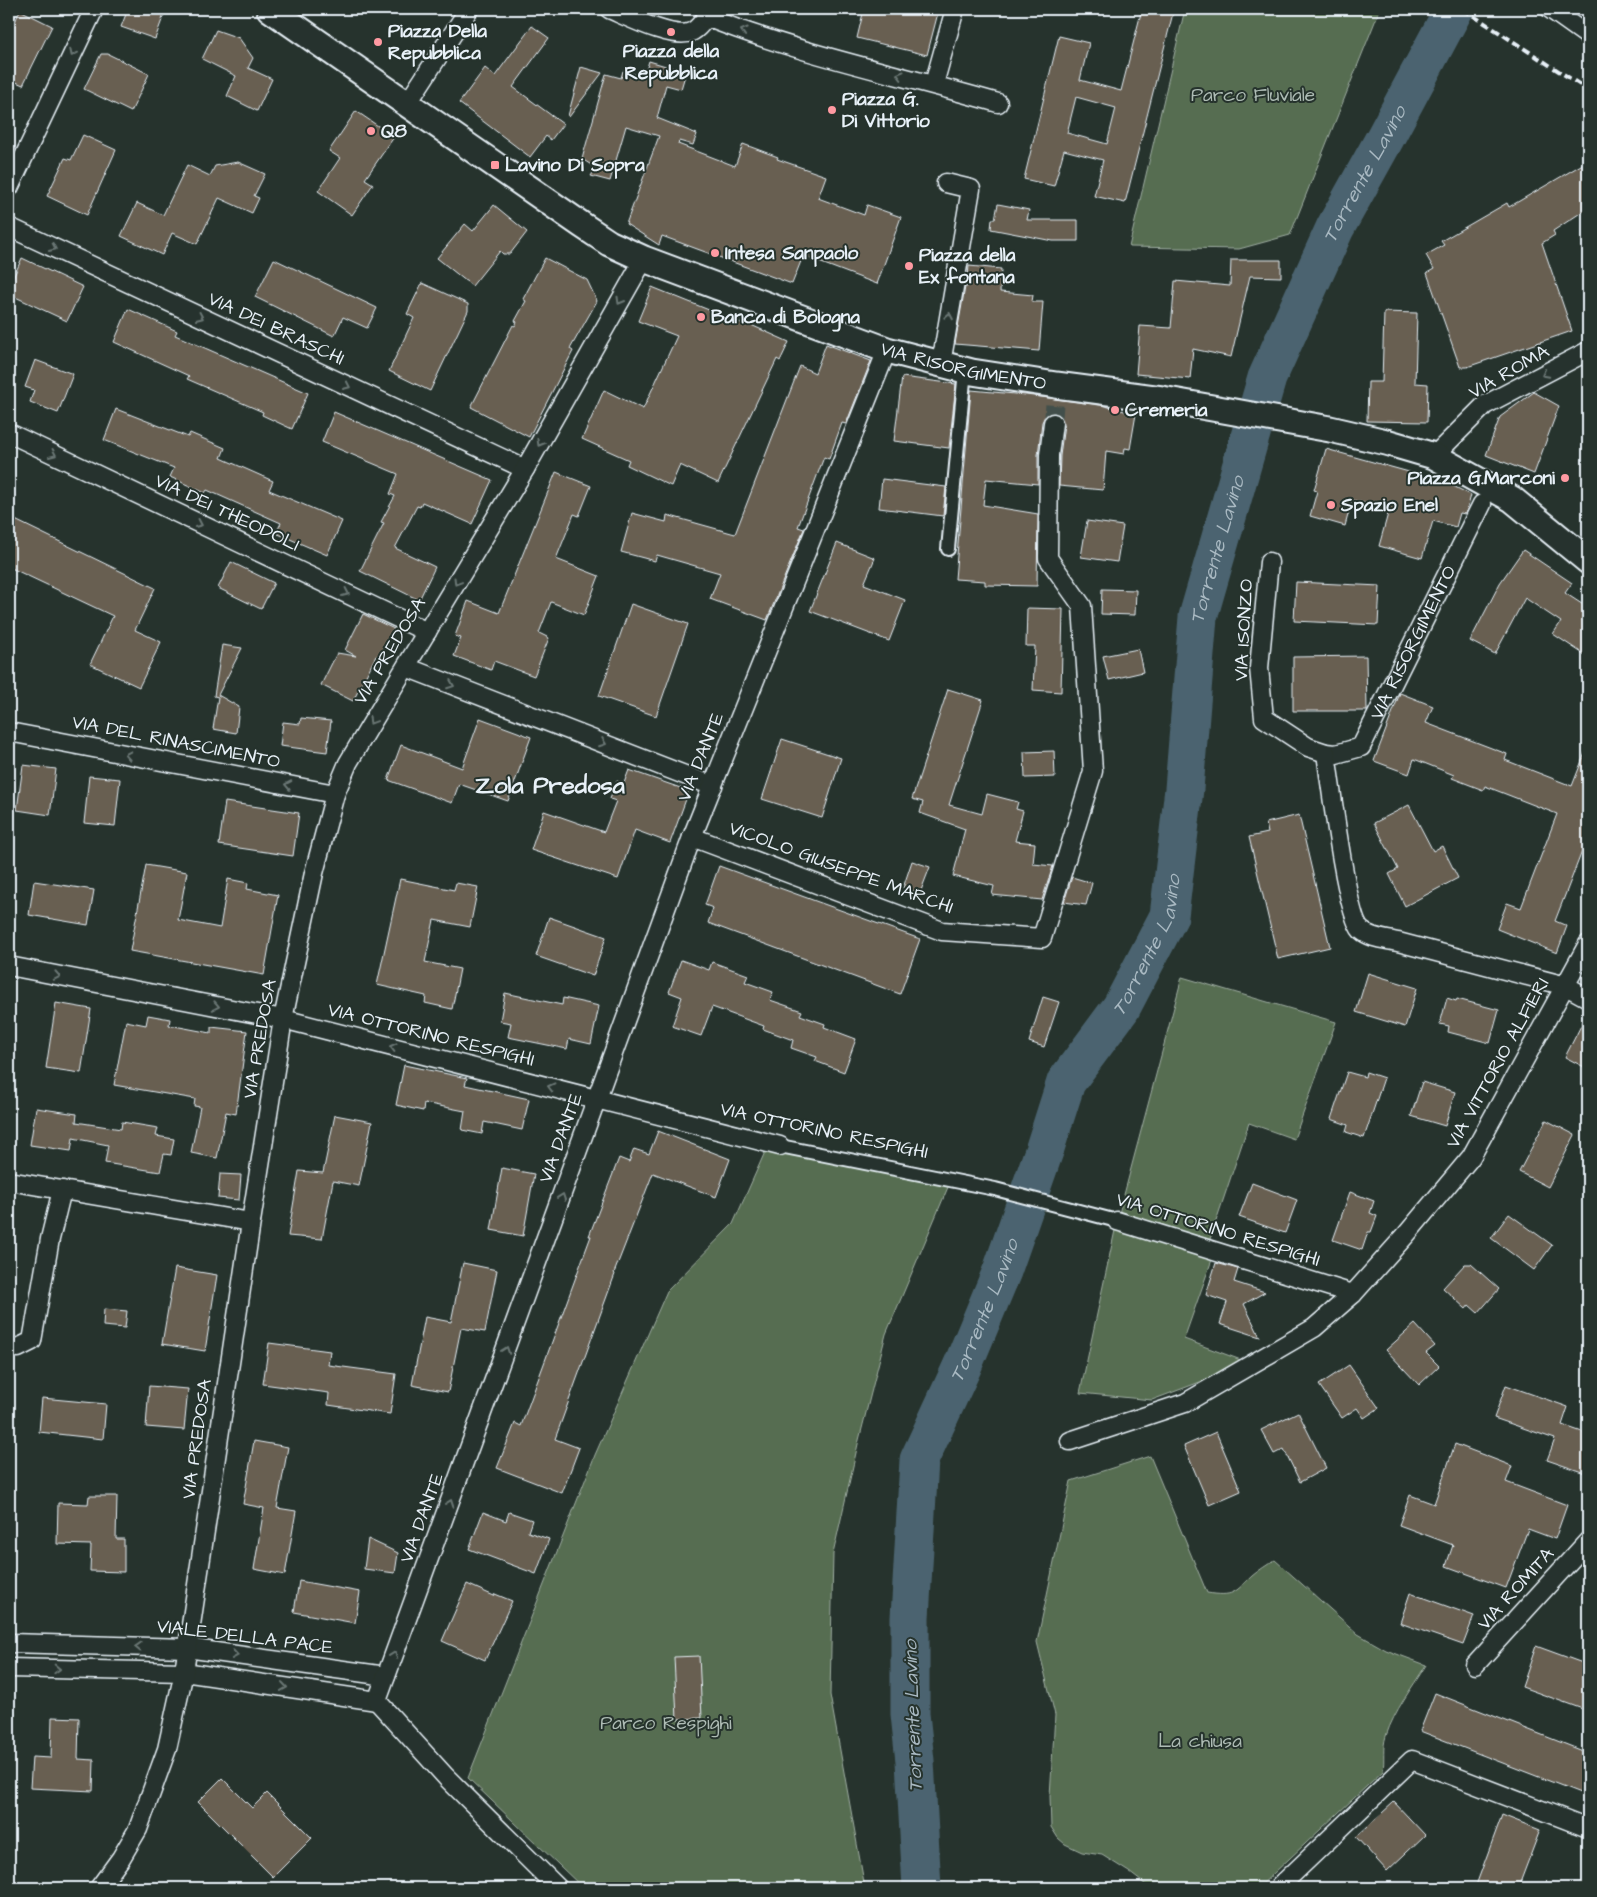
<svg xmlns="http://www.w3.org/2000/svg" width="1597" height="1897" font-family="'Architects Daughter',sans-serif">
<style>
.green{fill:#576d51;stroke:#a0afa4}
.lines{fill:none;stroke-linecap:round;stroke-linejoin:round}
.river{stroke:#4b6470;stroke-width:39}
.building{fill:#685f51;stroke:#e8f1f8;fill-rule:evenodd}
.minor-tunnel{stroke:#43504b;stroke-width:18;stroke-dasharray:18 9;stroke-linecap:butt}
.pedestrian-casing{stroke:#e8f1f8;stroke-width:16}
.minor-casing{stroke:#e8f1f8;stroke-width:21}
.secondary-casing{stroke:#e8f1f8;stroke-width:29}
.pedestrian{stroke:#26332d;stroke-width:12}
.minor{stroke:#26332d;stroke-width:18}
.secondary{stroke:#26332d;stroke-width:25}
.rail{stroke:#e8f1f8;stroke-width:4;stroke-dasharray:8 4;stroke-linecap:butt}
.oneway{stroke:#6a7674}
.poi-dot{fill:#ff9aa2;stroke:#26332d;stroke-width:2}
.labels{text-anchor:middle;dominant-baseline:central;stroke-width:4;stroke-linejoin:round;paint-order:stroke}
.poi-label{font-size:19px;font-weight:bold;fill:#e8f1f8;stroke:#26332d;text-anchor:start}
.park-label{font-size:19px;fill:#aebcb5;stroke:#26332d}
.street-label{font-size:19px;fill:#e8f1f8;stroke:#26332d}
.water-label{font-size:20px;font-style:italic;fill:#a9b9c2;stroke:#26332d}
.district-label{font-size:24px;font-weight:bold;fill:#e8f1f8;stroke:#26332d}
</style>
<rect width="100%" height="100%" fill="#26332d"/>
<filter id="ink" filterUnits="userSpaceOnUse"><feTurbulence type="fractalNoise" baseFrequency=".02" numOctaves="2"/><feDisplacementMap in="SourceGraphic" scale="10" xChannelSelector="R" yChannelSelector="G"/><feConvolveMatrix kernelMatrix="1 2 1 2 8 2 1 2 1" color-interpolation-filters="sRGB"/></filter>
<g filter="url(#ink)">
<!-- green -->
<path class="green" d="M1185,9H1380L1290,235L1239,249L1129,247Z
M1182,977L1336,1022L1294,1139L1249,1123L1207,1248L1215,1251L1184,1339L1241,1360L1216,1376L1152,1400L1080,1393L1117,1221Z
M769,1143L951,1180L886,1334L858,1444L833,1554L830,1695L865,1888H583L468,1778L595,1455L667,1291L733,1224Z
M1150,1456L1207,1593C1234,1597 1234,1593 1252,1576C1259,1570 1267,1565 1275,1560L1358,1634L1386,1650L1426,1665C1412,1688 1394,1711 1386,1736C1382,1748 1385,1759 1383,1771L1258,1888H1150L1129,1872L1102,1855L1082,1852L1065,1844L1058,1838L1051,1827L1050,1796L1055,1715L1037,1642L1071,1481Z"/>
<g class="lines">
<!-- river -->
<path class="river" id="s1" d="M922,1888L915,1761L910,1714V1618L919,1460L962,1367L1002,1271L1044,1151L1066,1082L1121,1008L1169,916L1184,789L1198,617L1267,378L1335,228L1385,138L1454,9"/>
</g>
<!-- building -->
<path class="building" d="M128,9H166L155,39L121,27Z
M864,9H939L927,55L857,38Z
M1142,9H1174L1125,203L1094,196L1103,160L1064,150L1054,186L1024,179L1059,36L1089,43L1080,80L1121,91ZM1076,97L1116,108L1107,144L1067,133Z
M20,10L52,26L23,85L9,79V36Z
M532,26L549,38L513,87L563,124L551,140L546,136L530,157L459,103L485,68L495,76Z
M216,30L239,38L253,58L248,68L272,79L257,111L227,96L236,76L202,59Z
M101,54H108L149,74L131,112L84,89Z
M649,61L686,72L681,89L666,85L657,118L697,134L693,145L679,141L678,144L735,166L743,144L778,157L777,159L826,176L818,198L864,215L867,205L901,217L877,284L803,256L792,284L662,236L659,245L626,224L659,136L626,126L610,181L591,176L596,168L582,159L606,74L621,78L623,71L644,77Z
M581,67L602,73L569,117L568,116Z
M356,111L394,137L365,179L373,184L352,215L318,191L340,158L329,151Z
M83,135L116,150L87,215L47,196L65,158L71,160Z
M1588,161V208L1553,231L1555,235L1542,243L1572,331L1467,367H1460L1427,273L1434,269L1426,255L1444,245L1441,241L1507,203L1509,207Z
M238,162L265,174L254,196L259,198L252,213L219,198L197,244L172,233L162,255L121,236L137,203L163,215L187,165L210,176L215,166Z
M998,204L1029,210L1027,220H1078V241H1053L991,229L992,219H995Z
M494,205L527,232L510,254H503L500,251L472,286L437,258L465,224L473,231Z
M22,258L83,287L67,321L9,294V287Z
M545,258L587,280L597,301L570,349L573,351L529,437L471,407L513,325L515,326L517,322L515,321L526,301L523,299Z
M274,259L377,308L367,328L343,317L334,336L255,297Z
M1231,260H1281V277L1250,276L1231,357L1193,349L1190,379L1136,374L1140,326L1171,328L1175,281L1230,286Z
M969,266L1001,269L1000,292L1033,295L1032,302H1043L1039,351L955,344L965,287H967Z
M422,283L468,304V311L430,391L389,371L414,318L407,314Z
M652,287L741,323L742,321L789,342L780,361L777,359L718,483L680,465L671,486L627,465L629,460L582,439L604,390L643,409L677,336L638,321Z
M128,309L177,331L175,335L308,393L292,429L262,415L263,412L187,379L189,376L114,342Z
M1384,312L1417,313L1415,383L1428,384L1427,422L1367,421L1368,382H1382Z
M826,344L871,361L846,424L842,423L829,459L824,457L798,527L804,529L767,620L710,599L720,573L657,555L655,561L621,552L632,513L666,522L667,515L735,534L800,366L815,373Z
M35,360L73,374L58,413L30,402L34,390L25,387Z
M902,377L956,384L949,448L894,441Z
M971,390L1026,395L1101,405L1136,414L1130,449L1125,448L1124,454L1106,451L1103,490L1059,486L1060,456L1064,424L1060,415L1054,412L1045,416L1042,422L1038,455V484L986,479L983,505L1038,514L1037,586L985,585V581L955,579Z
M1534,392L1559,406L1534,474L1486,455L1500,417Z
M116,409L188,437L190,433L225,448L221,458L273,481L269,490L342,521L327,555L276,533L281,523L207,490L205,493L170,477L174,468L104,440Z
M334,412L492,480L472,524L422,502L420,507L417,506L395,548L435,567L419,600L360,571L384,523L381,522L395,496L390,494L398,474L322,442Z
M1326,449L1445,482L1471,495L1467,510L1465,514L1460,513L1456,527L1433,521L1422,558L1379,546L1389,510L1352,500L1345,526L1310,516L1317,491L1314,490Z
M556,472L591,486L579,516L574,514L556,559L599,576L584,615L551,602L539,633L549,638L534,676L494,661L491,670L454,656L461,638L455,636L468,601L499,613Z
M882,479L946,487L943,516L879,508Z
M9,517L155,588L135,630L161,642L139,687L90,664L113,616L9,567Z
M1087,521L1123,526L1117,562L1081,557Z
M837,543L875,558L864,584L905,600L889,641L810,611Z
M1523,550L1572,583L1565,593L1588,608V657L1553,634L1561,622L1525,598L1495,654L1470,641L1500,583Z
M231,562L274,583L261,609L218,588Z
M1296,582L1380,586L1378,625L1294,621Z
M1102,589L1136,590L1135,615L1101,614Z
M631,604L688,624L656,716L599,696Z
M1027,608L1063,609L1061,692L1033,690L1035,646H1026Z
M363,614L394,629L380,657L376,656L353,701L321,685L337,653L356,656L345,650Z
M222,645L242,648L218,695L239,707L236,733L213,729L218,697L214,696Z
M1138,649L1143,672L1109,680L1103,656Z
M1366,656L1367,711H1293V657Z
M948,689L983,700L949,805L982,814L987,794L1018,802L1016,809L1023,811L1015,841L1035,843L1033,864L1053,866L1042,900L992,895L994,886L953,876L965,829L920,813L923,802L912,799Z
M1400,693L1433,706L1426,723L1507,754L1505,760L1572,786L1587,748L1588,749V836L1555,921L1567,926L1557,953L1497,929L1507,903L1521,908L1557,814L1485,786L1483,790L1452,778L1454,775L1414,759L1409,774L1374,761Z
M301,718L331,721L327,752L280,746L283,722L300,724Z
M480,718L531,737L508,801L459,784L452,803L388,780L401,745L462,768Z
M782,739L841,758L822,818L762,799Z
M1054,751L1055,777L1025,778L1024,752Z
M23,765L56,769L50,815L17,810Z
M629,770L689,791L670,843L635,830L618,879L531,850L544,811L604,832L616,801L610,799L617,781L624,783Z
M89,776L120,779L115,826L84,823Z
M225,802L299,813L293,856L219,845Z
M1409,805L1433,851L1442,846L1458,878L1405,906L1389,874L1398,869L1374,823Z
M1299,815L1330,947L1278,959L1249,837L1268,833L1266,823Z
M912,861L930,867L920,893L903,888Z
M146,865L187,872L178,920L220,928L228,879L248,883L247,889L278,895L264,975L130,951Z
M719,866L920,939L900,994L708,923L713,908L705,905Z
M1072,877L1092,883L1086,905L1064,902Z
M400,879L454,890L456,883L478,887L470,927L434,920L425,962L460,969L452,1009L425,1003L426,996L377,985Z
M34,881L94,890L88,925L29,915Z
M549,917L606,937L593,976L536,956Z
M681,960L709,970L712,962L748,975L745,982L773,992L770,1000L802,1011L800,1015L825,1024L824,1027L856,1039L844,1072L815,1061L817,1057L791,1048L793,1040L763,1029L764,1026L712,1007L701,1036L672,1026L682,997L669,992Z
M1368,973L1417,988L1405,1027L1356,1012Z
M505,993L562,1005L563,998L599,1006L591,1044L569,1039L567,1049L508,1037L511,1023L500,1021Z
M1043,997L1059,1002L1044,1047L1029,1042Z
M1447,998L1456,1001L1457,999L1499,1010L1490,1043L1448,1032L1449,1026L1440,1024Z
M56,1003L91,1009L81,1073L46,1068Z
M1588,1012V1069L1565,1057Z
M148,1015L170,1019L169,1025L211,1033V1027L247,1031L236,1114L226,1112L217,1158L191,1153L200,1107L194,1106L195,1099L114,1085L126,1021L146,1025Z
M404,1065L467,1078L465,1085L529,1099L522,1130L484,1122L482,1134L462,1130L465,1111L424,1103L423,1111L396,1105Z
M1347,1072L1365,1077L1366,1072L1384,1078L1364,1138L1346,1132L1348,1125L1331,1119Z
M1422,1082L1455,1092L1445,1126L1411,1116Z
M36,1108L77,1114L76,1122L121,1129L122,1122L158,1128L156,1136L174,1139L171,1155L164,1154L160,1172L105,1163L108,1145L73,1138L71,1151L30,1145Z
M335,1115L372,1122L359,1186L333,1181L322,1239L288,1236L299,1171L323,1173Z
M1546,1120L1575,1135L1548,1187L1519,1172Z
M658,1131L730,1159L716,1197L653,1173L614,1273L615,1274L555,1439L579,1448L562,1493L497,1468L515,1423L521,1426L591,1236H589L619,1158L629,1162L634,1149L649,1154Z
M502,1168L534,1174L523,1236L491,1230Z
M220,1174L241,1175L239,1200L218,1198Z
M1252,1183L1297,1200L1285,1233L1239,1217Z
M1350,1192L1374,1201L1370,1213L1377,1216L1371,1232H1368L1362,1250L1333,1240Z
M1509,1214L1552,1245L1534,1270L1491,1238Z
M463,1263L497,1270L485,1332L461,1328L448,1392L412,1385L425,1317L451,1322Z
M1216,1263L1238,1269L1234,1282L1265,1292L1244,1304L1260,1337L1220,1324L1227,1302L1206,1295Z
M1465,1264H1471L1499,1289L1478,1313L1469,1305L1466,1309L1443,1288Z
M175,1268L217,1275L205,1351L162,1344Z
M104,1309L127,1311L125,1328L103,1326Z
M1415,1324L1435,1346L1426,1353L1439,1366L1419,1385L1386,1350Z
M269,1343L330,1351L328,1365L396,1374L390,1414L328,1405L329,1393L263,1384Z
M1349,1365L1379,1408L1364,1418L1357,1408L1342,1418L1319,1385Z
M1506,1385L1568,1407L1562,1425L1588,1434V1474L1547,1460L1555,1439L1494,1418Z
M149,1386L188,1389L184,1430L146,1427Z
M42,1398L106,1404L103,1439L39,1432Z
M1298,1412L1326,1468L1300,1482L1284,1449L1274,1454L1261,1430Z
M1216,1432L1241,1491L1209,1505L1184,1446Z
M254,1441L288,1447L277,1508L296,1511L285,1575L254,1569L264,1508L243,1504Z
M1455,1444L1512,1466L1506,1482L1567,1505L1555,1539L1528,1529L1506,1588L1446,1566L1453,1545L1399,1525L1410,1495L1434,1504Z
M89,1496H117L116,1539H124V1572L90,1571L91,1545L57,1544L58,1503L88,1504Z
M483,1512L506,1521L509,1512L532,1520L528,1532L549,1539L536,1574L469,1549Z
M368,1539L398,1553L395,1573L364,1569Z
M299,1581L360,1592L355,1623L294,1612Z
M467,1584L494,1596L495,1594L512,1601L485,1660L442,1641Z
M1410,1593L1474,1616L1463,1645L1400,1623Z
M1536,1646L1588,1665V1711L1522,1687Z
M699,1656L702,1718L677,1719L674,1657Z
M1435,1693L1588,1753V1796L1420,1731Z
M52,1717L79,1718L78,1759L94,1760L93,1791L30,1788L32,1757L51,1758Z
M222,1778L252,1808L267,1793L312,1838L273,1877L198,1802Z
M1394,1802L1425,1835L1387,1871L1356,1837Z
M1502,1815L1540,1830L1518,1888H1475Z"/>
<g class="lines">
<!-- minor-tunnel -->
<path class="minor-tunnel" d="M1053,423L1055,398"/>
<!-- pedestrian casing -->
<g class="pedestrian-casing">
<path id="pedestrian" d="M948,549L965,370
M780,1146L995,1189L1117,1221"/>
</g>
<!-- minor casing -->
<g class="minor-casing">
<g id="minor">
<path d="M609,9C626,16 673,40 691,32C699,29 707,16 712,9"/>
<path d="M1550,9L1588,36"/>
<path d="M706,17C799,54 902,75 998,103"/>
<path d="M934,84L955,9"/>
<path d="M407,104L469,9"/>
<path d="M9,188L94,9"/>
<path d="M9,227L525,469"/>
<path d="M941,364L971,189L946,183"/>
<path d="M9,433L427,632"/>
<path d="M1434,456L1485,405L1588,351"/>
<path id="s2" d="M1269,562L1259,668L1264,718L1308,747L1326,753L1336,754L1361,747L1482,504"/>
<path d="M406,667L713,786"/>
<path d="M9,732L335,794"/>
<path d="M1326,753C1330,781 1347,917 1361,930C1371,939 1386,939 1398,942L1566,986L1588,998"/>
<path d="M692,837L942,931L1042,938L1093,771L1082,606L1048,558L1049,455L1053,423"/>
<path d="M9,966L283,1019L780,1146"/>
<path d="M9,1181L251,1222"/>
<path d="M1117,1221L1353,1294"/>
<path d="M9,1346L18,1348L32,1341L50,1239L62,1190"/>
<path d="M1070,1441L1185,1403L1314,1328L1353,1294L1405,1236L1471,1157L1588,944"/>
<path d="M9,1643L187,1648L386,1676"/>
<path d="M1475,1665L1588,1541"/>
<path d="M9,1668L184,1672L377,1701"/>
<path d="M377,1701L692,837L887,350"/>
<path d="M377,1701L446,1777L558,1888"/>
<path d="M99,1888L121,1858L138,1829L167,1749L184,1672L251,1222L283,1019L314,873L335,794L348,763L370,726L525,469L644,259"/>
<path d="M1278,1888L1412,1760L1588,1828"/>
</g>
</g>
<!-- secondary casing -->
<g class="secondary-casing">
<g id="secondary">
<path id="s3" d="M270,9L582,225L609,243L644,259L887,350L972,372L1056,385L1162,399L1330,429L1386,442L1434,456L1512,499L1588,561"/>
</g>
</g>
<!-- pedestrian -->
<use href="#pedestrian" class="pedestrian"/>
<!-- minor -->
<use href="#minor" class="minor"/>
<!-- secondary -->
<use href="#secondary" class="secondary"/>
<!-- rail -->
<path class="rail" d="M1463,9L1588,90"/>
</g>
<!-- one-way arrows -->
<defs><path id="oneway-chevron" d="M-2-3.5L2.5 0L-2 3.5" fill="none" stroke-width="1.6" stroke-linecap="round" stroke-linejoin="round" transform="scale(1.25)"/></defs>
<g class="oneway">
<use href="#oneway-chevron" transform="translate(744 31) rotate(-163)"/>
<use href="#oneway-chevron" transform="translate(73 53) rotate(116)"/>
<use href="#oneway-chevron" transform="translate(900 75) rotate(-165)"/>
<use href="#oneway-chevron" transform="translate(53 248) rotate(25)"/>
<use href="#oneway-chevron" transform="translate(620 301) rotate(120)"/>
<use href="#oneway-chevron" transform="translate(949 316) rotate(-80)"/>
<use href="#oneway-chevron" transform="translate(200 317) rotate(25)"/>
<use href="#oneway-chevron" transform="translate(1545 374) rotate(152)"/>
<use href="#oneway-chevron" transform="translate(347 386) rotate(25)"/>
<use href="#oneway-chevron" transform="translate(540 443) rotate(120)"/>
<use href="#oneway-chevron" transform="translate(53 454) rotate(25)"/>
<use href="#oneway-chevron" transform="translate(199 524) rotate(25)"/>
<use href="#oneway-chevron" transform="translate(457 582) rotate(121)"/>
<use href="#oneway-chevron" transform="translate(346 593) rotate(25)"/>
<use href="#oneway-chevron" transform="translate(451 685) rotate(21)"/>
<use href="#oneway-chevron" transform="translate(372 721) rotate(121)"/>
<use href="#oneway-chevron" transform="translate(603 743) rotate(21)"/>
<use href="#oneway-chevron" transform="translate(128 755) rotate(-169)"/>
<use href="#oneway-chevron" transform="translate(288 785) rotate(-169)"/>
<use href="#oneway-chevron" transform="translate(57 976) rotate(11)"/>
<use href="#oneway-chevron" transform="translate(216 1006) rotate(11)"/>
<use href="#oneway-chevron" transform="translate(393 1047) rotate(-166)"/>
<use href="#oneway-chevron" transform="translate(551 1087) rotate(-166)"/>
<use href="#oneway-chevron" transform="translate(562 1197) rotate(-70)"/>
<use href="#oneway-chevron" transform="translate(506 1350) rotate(-70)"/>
<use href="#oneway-chevron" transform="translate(450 1503) rotate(-70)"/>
<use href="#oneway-chevron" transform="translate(138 1647) rotate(-178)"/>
<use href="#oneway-chevron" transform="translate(235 1655) rotate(8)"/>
<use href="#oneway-chevron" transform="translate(394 1655) rotate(-70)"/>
<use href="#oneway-chevron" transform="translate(57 1669) rotate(2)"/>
<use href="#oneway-chevron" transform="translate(284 1687) rotate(8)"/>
</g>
</g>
<!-- markers -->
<g class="poi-dot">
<circle cx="671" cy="32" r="5"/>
<circle cx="378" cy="42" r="5"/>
<circle cx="832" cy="110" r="5"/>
<circle cx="371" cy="131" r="5"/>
<rect x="490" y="160" width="10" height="10" rx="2.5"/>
<circle cx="715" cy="253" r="5"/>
<circle cx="909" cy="266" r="5"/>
<circle cx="701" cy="317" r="5"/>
<circle cx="1115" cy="410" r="5"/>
<circle cx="1565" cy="478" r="5"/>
<circle cx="1331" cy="505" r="5"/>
</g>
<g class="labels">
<!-- poi labels -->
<g class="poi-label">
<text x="388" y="31">Piazza Della<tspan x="388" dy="22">Repubblica</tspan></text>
<text x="671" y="51" text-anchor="middle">Piazza della<tspan x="671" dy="22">Repubblica</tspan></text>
<text x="842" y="99">Piazza G.<tspan x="842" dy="22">Di Vittorio</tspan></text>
<text x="381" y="131">Q8</text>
<text x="505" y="165">Lavino Di Sopra</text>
<text x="725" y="253">Intesa Sanpaolo</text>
<text x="919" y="255">Piazza della<tspan x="919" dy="22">Ex fontana</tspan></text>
<text x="711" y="317">Banca di Bologna</text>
<text x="1125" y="410">Cremeria</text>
<text x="1555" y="478" text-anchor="end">Piazza G.Marconi</text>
<text x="1341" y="505">Spazio Enel</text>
</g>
<!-- park labels -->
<g class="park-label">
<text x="1253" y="95">Parco Fluviale</text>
<text x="666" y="1723">Parco Respighi</text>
<text x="1200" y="1741">La chiusa</text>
</g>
<!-- street labels -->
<g class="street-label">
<text transform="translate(276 329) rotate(25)">VIA DEI BRASCHI</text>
<text stroke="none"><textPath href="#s3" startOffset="788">VIA RISORGIMENTO</textPath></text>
<text transform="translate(1509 372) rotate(-30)">VIA ROMA</text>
<text transform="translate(227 513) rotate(25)">VIA DEI THEODOLI</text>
<text transform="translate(1244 630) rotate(-87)">VIA ISONZO</text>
<text stroke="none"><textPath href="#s2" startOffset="381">VIA RISORGIMENTO</textPath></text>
<text transform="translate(390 651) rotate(-59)">VIA PREDOSA</text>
<text transform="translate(176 742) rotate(11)">VIA DEL RINASCIMENTO</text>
<text transform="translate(701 757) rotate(-68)">VIA DANTE</text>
<text transform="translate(841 868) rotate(20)">VICOLO GIUSEPPE MARCHI</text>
<text transform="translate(431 1035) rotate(14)">VIA OTTORINO RESPIGHI</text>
<text transform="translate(260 1039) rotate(-80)">VIA PREDOSA</text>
<text transform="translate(1498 1063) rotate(-61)">VIA VITTORIO ALFIERI</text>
<text transform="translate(824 1131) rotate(12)">VIA OTTORINO RESPIGHI</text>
<text transform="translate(561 1138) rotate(-70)">VIA DANTE</text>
<text transform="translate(1218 1230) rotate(17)">VIA OTTORINO RESPIGHI</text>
<text transform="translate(197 1439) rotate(-82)">VIA PREDOSA</text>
<text transform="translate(422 1518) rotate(-70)">VIA DANTE</text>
<text transform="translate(1516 1589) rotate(-48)">VIA ROMITA</text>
<text transform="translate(245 1637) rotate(7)">VIALE DELLA PACE</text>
</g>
<!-- water labels -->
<g class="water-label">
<text stroke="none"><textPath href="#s1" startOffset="1806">Torrente Lavino</textPath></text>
<text stroke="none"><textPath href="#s1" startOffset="1401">Torrente Lavino</textPath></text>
<text stroke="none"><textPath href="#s1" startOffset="996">Torrente Lavino</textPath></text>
<text stroke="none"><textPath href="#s1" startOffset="592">Torrente Lavino</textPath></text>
<text transform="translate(913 1716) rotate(-92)">Torrente Lavino</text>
</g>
<!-- district labels -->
<g class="district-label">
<text x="550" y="786">Zola Predosa</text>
</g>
</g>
<!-- margin -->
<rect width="1597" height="1897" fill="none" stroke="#26332d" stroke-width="30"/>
<rect x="15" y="15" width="1567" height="1867" fill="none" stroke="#e8f1f8" stroke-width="2" filter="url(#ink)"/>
</svg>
